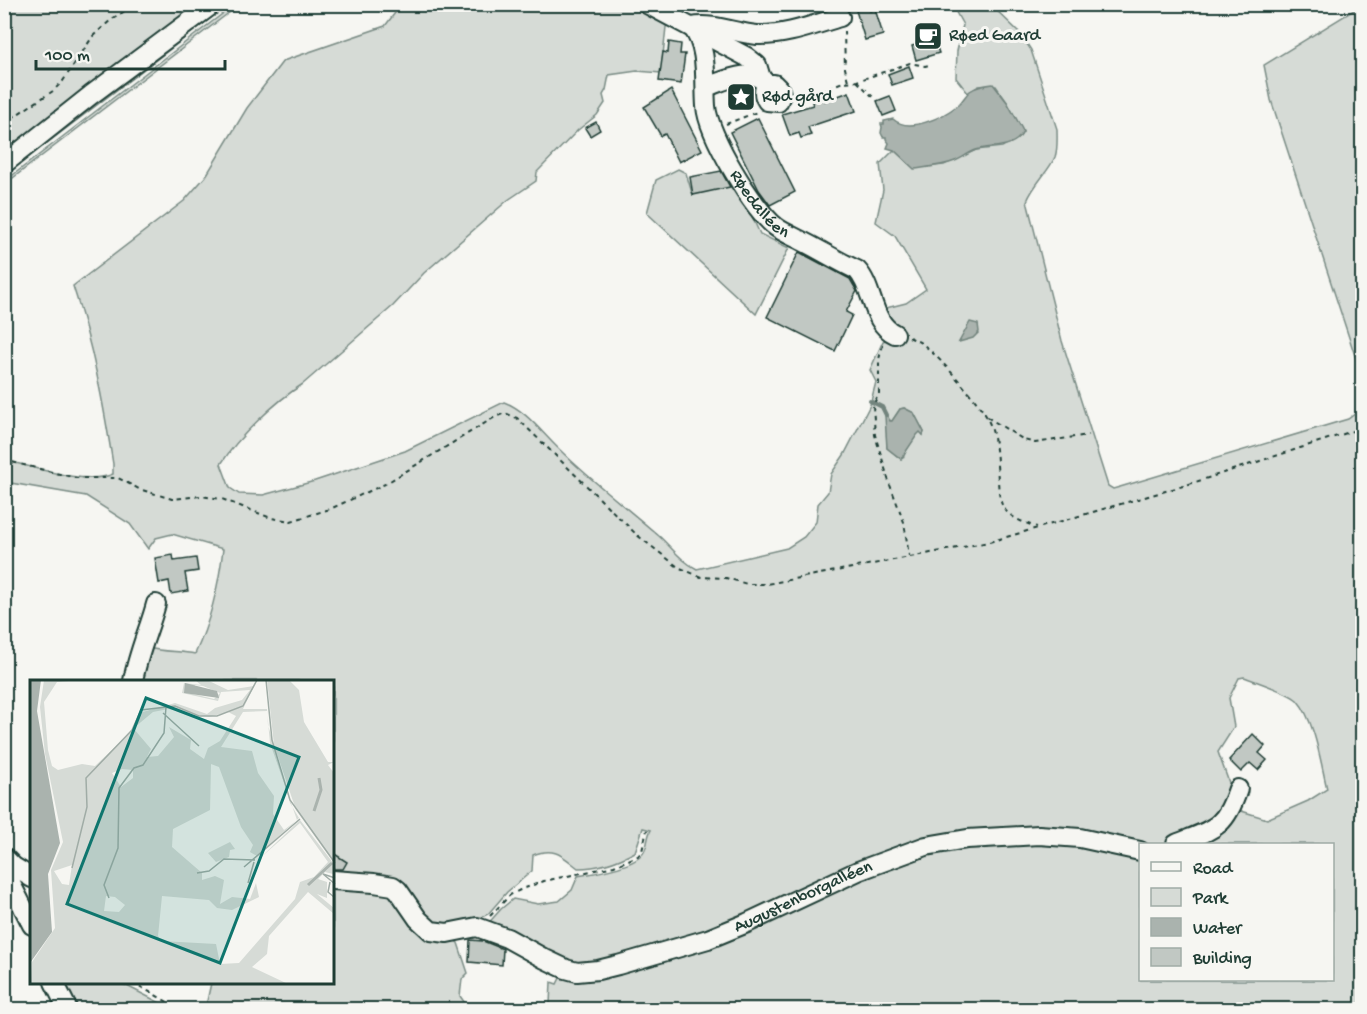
<svg xmlns="http://www.w3.org/2000/svg" width="1367" height="1014" font-family="'Gochi Hand',sans-serif">
<style>
.green{fill:#d6dbd6;stroke:#7a8c85;stroke-width:1.5;fill-rule:evenodd}
.water{fill:#aab3ae;stroke:#72847d;stroke-width:1.5}
.lines{fill:none;stroke-linecap:round;stroke-linejoin:round}
.stream{stroke:#72847d;stroke-width:4}
.building{fill:#c1c8c3;stroke:#1f3d34;stroke-width:1.5}
.minor-casing{stroke:#1f3d34;stroke-width:22}
.path{stroke:#1f3d34;stroke-width:2;stroke-dasharray:4.5 4.5;stroke-linecap:butt}
.minor{stroke:#f6f6f2;stroke-width:18}
.labels{text-anchor:middle;dominant-baseline:central;stroke-width:6;stroke-linejoin:round;paint-order:stroke}
.poi-label{font-size:18px;fill:#1f3d34;stroke:#f6f6f2;text-anchor:start}
.street-label{font-size:18px;fill:#1f3d34;stroke:#f6f6f2}
.inset-river{fill:none;stroke:#aab3ae;stroke-width:3}
.inset-road{fill:none;stroke:#a0aca6;stroke-width:1.5}
.view{fill:#0f766e;fill-opacity:0.15;stroke:#0f766e;stroke-width:3}
.inset-edge{fill:none;stroke:#1f3d34;stroke-width:3}
</style>
<rect width="100%" height="100%" fill="#f6f6f2"/>
<filter id="ink" filterUnits="userSpaceOnUse"><feTurbulence type="fractalNoise" baseFrequency=".0167" numOctaves="2"/><feDisplacementMap in="SourceGraphic" scale="12" xChannelSelector="R" yChannelSelector="G"/><feConvolveMatrix kernelMatrix="1 2 1 2 8 2 1 2 1" color-interpolation-filters="sRGB"/></filter>
<g filter="url(#ink)">
<!-- green -->
<path class="green" d="M4,5H206L5,159Z
M220,5H228L5,175V169Z
M234,5H239L5,184V181Z
M401,5H636L670,22L666,27L661,73L637,71L609,75L606,90L603,95L605,103L597,115L578,130L537,172L536,181L508,200L424,273L393,306L303,384C276,401 238,437 221,464L230,488L239,494L263,495L315,481L405,451L504,402C526,410 542,433 559,449C590,480 626,507 659,536C672,548 681,561 697,569L787,548L804,537L816,522L818,504L828,492L831,474L844,455L870,405L876,382L870,370L883,341L892,337L895,331L886,308L906,303L926,289L895,236L876,222L883,190L880,164L894,150L914,168L944,165L976,150L1002,147L1020,137L1023,132L1007,102L996,86H979L968,93L956,78L957,51L963,25L952,5H991L1020,33L1031,50L1057,129C1057,138 1058,149 1055,157C1049,171 1034,184 1027,201L1062,341L1108,486L1113,489L1120,487L1348,419L1360,410L1362,405V1009H547L550,1005L551,982L557,984L563,972L581,974L594,973C647,962 700,947 750,925C813,897 874,859 942,845C982,837 1034,834 1074,839C1096,842 1118,848 1140,852V980H1332V844H1182C1203,835 1222,829 1235,809L1267,819L1308,801L1327,789C1321,764 1315,720 1297,700C1290,693 1255,681 1244,677L1239,678L1229,698L1234,727L1218,752L1232,791C1237,816 1209,827 1191,836C1184,839 1177,843 1169,844C1160,845 1150,844 1140,844V848H1137C1116,845 1096,839 1075,835C1033,828 959,834 917,845C864,859 814,889 764,913C723,932 681,947 636,958C617,964 594,972 574,969C553,966 533,948 514,938C505,934 493,932 485,927L501,909L513,899L538,904L559,901L572,890L578,876C594,873 636,867 644,852C648,845 647,836 651,830L643,828L635,852C617,862 598,868 578,868C561,855 555,847 533,855L532,871L507,892L488,914L471,923L441,930L427,925L422,919L397,886C377,879 350,886 333,873V681H135L138,662L146,640L149,648C161,652 180,651 195,654C210,622 219,584 223,549L172,534L156,538L148,549L130,524L86,496L5,482L4,460C34,467 85,486 113,474V464C103,401 93,347 73,286L184,201L206,176L247,108L283,61L385,26ZM904,408L914,413L924,432L923,435L920,431C912,439 907,448 903,458L901,459L887,448L886,415L889,420L892,421L900,409Z
M1362,5V377L1271,100L1264,65Z
M678,169L686,173L692,193L737,184L760,234L789,248L756,314L647,213L656,180Z
M333,882L377,885L458,943L468,973L462,979L460,996L469,1009L205,1010L211,983L333,982Z
M57,983H121L172,1009H73Z"/>
<!-- water -->
<path class="water" d="M993,84L1007,102L1022,129L1023,132C1013,150 993,145 976,150C969,152 963,158 955,161C942,166 928,167 914,169L894,150L887,148L889,143L886,139V137H883L881,133L882,127L881,124H884V121L893,119C909,134 943,117 958,105C963,101 965,95 970,91C977,86 985,85 993,84Z
M970,322L978,324L979,332L973,338L959,342Z
M904,408L914,413L924,432L923,435L920,432L917,435L901,459L887,448L885,416L887,415L890,421H892L900,409Z"/>
<g class="lines">
<!-- stream -->
<path class="stream" d="M870,401L882,407L886,415"/>
</g>
<!-- building -->
<path class="building" d="M854,4H869L870,11L875,9L883,35L865,40Z
M934,39L939,53L916,60L912,46Z
M669,42L681,44L680,54H685L681,84L659,81L663,52L668,53Z
M909,66L913,78L892,85L888,74Z
M671,90L702,150L679,162L665,134L661,136L644,107Z
M849,92L856,111L808,127L811,135L801,138L799,133L790,136L782,114L813,105L811,99L821,95L824,101Z
M890,96L896,111L883,116L877,101Z
M758,118L795,192L770,205L759,190L730,132Z
M596,122L600,130L590,136L585,128Z
M721,171L730,187L693,195L690,177Z
M799,252L850,279L857,291L846,312L852,315L835,351L767,317Z
M173,555L174,561L196,558L198,571L185,573L188,591L171,594L169,581L159,583L155,558Z
M1253,734L1265,746L1259,753L1267,760L1258,770L1250,763L1241,772L1229,760Z
M333,853L347,862L343,869H333Z
M470,940L483,941L503,949L502,965L469,962Z"/>
<g class="lines">
<!-- minor casing -->
<g class="minor-casing">
<g id="minor">
<path d="M647,4L747,57L757,65L761,78"/>
<path id="s1" d="M692,27C709,49 704,80 706,106C708,135 753,209 776,227C784,233 795,237 804,242C822,251 839,262 857,270C874,288 871,323 895,334"/>
<path d="M692,27C712,23 736,33 757,35C786,36 813,25 840,17"/>
<path d="M706,87C724,81 752,66 767,84C763,90 763,95 767,101L778,102L781,95L780,90L774,84H767"/>
<path d="M4,164L91,95L213,4"/>
<path d="M133,681C138,653 149,630 156,604"/>
<path d="M1176,844C1213,829 1225,829 1238,789"/>
<path d="M4,857L14,867L32,878"/>
<path d="M9,880L32,925"/>
<path id="s2" d="M333,880L374,883L393,886L398,890L418,919L431,931L447,933L477,927L507,938L545,959L566,969L577,972L598,970L618,965L708,939L747,923L858,871L926,846L967,839L1039,835L1080,838L1140,851"/>
<path d="M54,982L68,1010"/>
</g>
</g>
<!-- path -->
<path class="path" d="M844,31L845,68L848,81
M857,81L875,99
M795,100L843,82L857,81L910,63L925,66L932,64
M4,123L53,91L63,81L93,36L112,19L136,4
M726,124L757,112
M909,337C915,340 920,342 925,346C938,356 983,406 988,420C994,432 997,451 997,465C1000,503 995,514 1037,527
M883,345L879,359V394L873,405L875,435L890,485L904,522L909,556
M987,417L1024,440L1035,443L1088,435
M4,460L76,478H118L139,489L172,499L200,496L222,499L271,518L291,521L330,509L385,484L495,417L505,413L517,418L637,535L678,567L701,577L726,578L747,584H767L989,542L1183,486L1362,428
M490,916L510,895L520,890L544,881L614,866L638,856L642,851L647,830
M132,982L182,1010"/>
<!-- minor -->
<use href="#minor" class="minor"/>
</g>
</g>
<!-- icons -->
<defs>
<g id="cafe-square" transform="scale(1.5)"><rect x="-9" y="-9" width="18" height="18" rx="4" fill="#1f3d34" stroke="#f6f6f2"/><path d="M-5.5-4.5H6V0H3Q3 3.5 0 3.5H-2.5Q-5.5 3.5-5.5 0ZM3-3.2v2h1.7v-2ZM-6 4.5H4V6H-6Z" fill="#fff"/></g>
<g id="sight-square" transform="scale(1.5)"><rect x="-9" y="-9" width="18" height="18" rx="4" fill="#1f3d34" stroke="#f6f6f2"/><path d="M0-6L1.8-2.2L6-1.7L2.9 1.2L3.7 5.4L0 3.3L-3.7 5.4L-2.9 1.2L-6-1.7L-1.8-2.2Z" fill="#fff"/></g>
</defs>
<g fill-rule="evenodd">
<use href="#cafe-square" x="928" y="36"/>
<use href="#sight-square" x="741" y="97"/>
</g>
<g class="labels">
<!-- poi labels -->
<g class="poi-label">
<text x="949" y="36">Røed Gaard</text>
<text x="762" y="97">Rød gård</text>
</g>
<!-- street labels -->
<g class="street-label">
<text stroke="none"><textPath href="#s1" startOffset="195">Røedalléen</textPath></text>
<text stroke="none"><textPath href="#s2" startOffset="516">Augustenborgalléen</textPath></text>
</g>
</g>
<!-- overview -->
<g transform="translate(30 680)">
<rect width="304" height="304" fill="#f6f6f2"/>
<path d="M14,0H50L27,2L14,22L18,70L22,86L28,90L52,84L65,86L104,49L121,69L117,77L128,76L144,57L139,47L161,60L160,69L174,79L178,68L190,61L206,36L198,32L179,37L138,29L123,32L105,47L109,33L145,23L177,34L185,28L212,20L220,10L191,12L188,21L152,13L154,3L171,5L165,0H177L198,10L224,6L213,29H237L238,45L260,123L269,138L227,176L220,172L223,165L211,147L189,87L181,84L180,130L143,149L142,167L172,193V200L185,196L194,200L190,224L202,217L220,219L226,203L229,217L202,230L187,228L179,220L132,216L128,256L131,261L186,264L190,284L209,283L265,219L270,202L284,197L298,182L270,143L229,179L270,140L304,184L303,194L295,192L288,199L297,202V218L287,214L304,228V234L278,212L239,256L237,274L222,287L258,304L1,305L2,282L25,248L21,190L33,162L15,74L10,27ZM165,5L173,6L190,13L184,19L163,14ZM237,31L240,63L267,140L254,150L243,134L244,116L228,93L222,71L191,67L213,32ZM92,89L103,90V98L91,107L82,93ZM42,185L39,205L32,204L24,191ZM76,216L85,217L95,225L89,232L74,231ZM237,0H259L269,10L274,42L298,82H304L298,85L304,93V183L266,130L244,65ZM200,162L205,169L200,170L199,177L186,182L178,173Z" fill="#d6dbd6" fill-rule="evenodd"/>
<path d="M0,0H11L7,31L30,163L18,194L22,252L0,283ZM155,3L187,11L189,18L154,13Z" fill="#aab3ae"/>
<path class="inset-river" d="M284,131L291,110L289,98M278,205L302,183"/>
<path class="inset-road" d="M236,0L242,60L260,120L305,183M133,33L169,66M214,187L270,139M42,188L57,127L56,98L102,50L111,30L145,26L169,36H187L213,26L227,0M167,193L179,191L194,179L225,180M305,198L293,194L305,204M300,202L298,212L304,217M218,203L224,182M79,218L74,205L88,168L89,108L104,88L113,85L134,53L136,27"/>
<path class="view" d="M116,18L269,77L190,283L37,224Z"/>
<rect width="304" height="304" class="inset-edge"/>
</g>
<!-- margin -->
<rect width="1367" height="1014" fill="none" stroke="#f6f6f2" stroke-width="24"/>
<rect x="12" y="12" width="1343" height="990" fill="none" stroke="#1f3d34" stroke-width="2" filter="url(#ink)"/>
<!-- legend -->
<rect x="1139" y="843" width="195" height="138" fill="#f6f6f2" stroke="#a0aca6" stroke-width="1.5"/>
<rect x="1151" y="862" width="30" height="9" fill="#f6f6f2" stroke="#a0aca6" stroke-width="1.5"/>
<text x="1193" y="873" font-size="18" fill="#1f3d34">Road</text>
<rect x="1151" y="888" width="30" height="18" fill="#d6dbd6" stroke="#a0aca6" stroke-width="1.5"/>
<text x="1193" y="903" font-size="18" fill="#1f3d34">Park</text>
<rect x="1151" y="918" width="30" height="18" fill="#aab3ae" stroke="#a0aca6" stroke-width="1.5"/>
<text x="1193" y="933" font-size="18" fill="#1f3d34">Water</text>
<rect x="1151" y="948" width="30" height="18" fill="#c1c8c3" stroke="#a0aca6" stroke-width="1.5"/>
<text x="1193" y="963" font-size="18" fill="#1f3d34">Building</text>
<!-- scale -->
<path d="M36 60v9h189v-9" fill="none" stroke="#1f3d34" stroke-width="3"/>
<text x="45" y="60" font-size="18" fill="#1f3d34" stroke="#f6f6f2" stroke-width="4.5" paint-order="stroke">100 m</text>
</svg>
